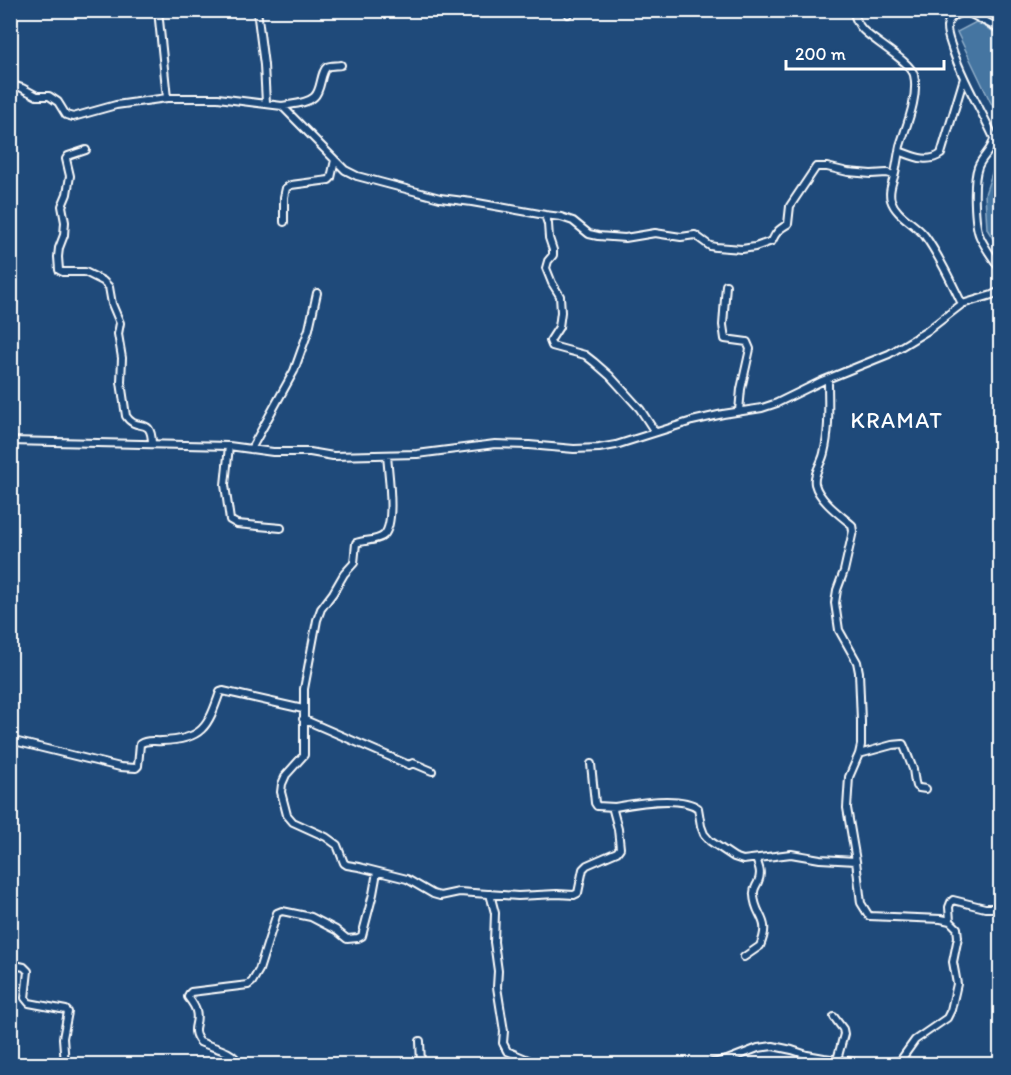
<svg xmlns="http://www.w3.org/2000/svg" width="1011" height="1075" font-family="Itim,sans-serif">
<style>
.water{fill:#4475a1;stroke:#8facc7;stroke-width:1.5}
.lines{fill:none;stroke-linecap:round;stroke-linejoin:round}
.minor-casing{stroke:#fff;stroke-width:10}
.minor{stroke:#1f4a7a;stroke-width:6}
.labels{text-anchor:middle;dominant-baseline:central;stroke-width:4.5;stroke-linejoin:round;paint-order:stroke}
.quarter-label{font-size:22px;letter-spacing:1.5px;fill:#fff;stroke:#1f4a7a}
</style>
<rect width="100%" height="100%" fill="#1f4a7a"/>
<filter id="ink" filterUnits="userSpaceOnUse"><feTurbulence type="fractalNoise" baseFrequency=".0167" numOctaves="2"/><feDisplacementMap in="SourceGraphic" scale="12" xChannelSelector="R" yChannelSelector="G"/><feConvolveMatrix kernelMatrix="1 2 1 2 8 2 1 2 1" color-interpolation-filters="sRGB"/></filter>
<g filter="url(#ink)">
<!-- water -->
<path class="water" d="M976,22L1000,35V119L990,101L957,32Z
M1000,149V250L987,229L985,194Z"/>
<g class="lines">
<!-- minor casing -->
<g class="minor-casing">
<path id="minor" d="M158,10L167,98
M257,10L264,65L266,103
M565,10L568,14
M853,10C855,18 858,25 863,30C875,42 911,62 914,75C919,97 906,126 900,146C898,155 897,164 895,173C893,182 888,191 891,200C896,216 915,223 925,236C940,257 951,281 962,304
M1000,29L967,12C958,12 948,17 947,27C947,34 949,39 951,45C961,78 980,107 994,138C993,150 982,156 978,167C973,180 974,224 980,237C985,248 993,258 1000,269
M10,84L22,88L37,96H49L58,102L66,115L73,117L116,105L167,98H218L282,106L345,170L357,176L440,198L472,202L545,215L561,217L573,221L589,234L598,236L625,238L655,233L681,237L695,235L710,246L716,247L742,249L755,247L772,241C776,232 779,229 788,224L790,206L816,167H827L848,172L871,174L887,173L894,175
M282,106C291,104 306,104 314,97C322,90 320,72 327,67C331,65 337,66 341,65
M86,150L68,156L66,159L70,176L67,194L62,206L65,222L64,235L59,248L58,257L59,270L63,272H85L103,281L109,287L112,304L120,323L118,334L122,358L121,382L126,416C137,433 151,415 152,443
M899,151C913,156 927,164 941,154L964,78
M545,215L548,224L549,238L553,250V255L548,261L546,268L552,283L560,296L561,312L559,327L550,341L552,346L585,355L594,362L610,376L640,409L655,432
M284,222V197L286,188L291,185L329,180L331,178L335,160
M726,285L723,325L725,339L747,342L750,349L741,389L739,411
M828,379C828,403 830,429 824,453C822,463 813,474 815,484C819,500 840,515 852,525L853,531L844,571L837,590L835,603L839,630L857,662L859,672L861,721V745L859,754L849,777L847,808L856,861L861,903L869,916L941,919L950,921L957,928L958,937L953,962L957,984L951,1010L947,1018L915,1040L900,1061V1064
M10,441L229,446L273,452H310L333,456L417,454L495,444L529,445L574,449L599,448L616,445L692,421L723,414L762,408L777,403L822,381L889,354L927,331L962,304L992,295L1000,291
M229,446L225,485L230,520L237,524L281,528
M251,449L294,371L309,329L317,293
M387,455C388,472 396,523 384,535C378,541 364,540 356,543L354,563L344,574L333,593L321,609L317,620L304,689V755L286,775L282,784L281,792L287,815L293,822L326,837L337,845L344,863L347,865L359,867L407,879L433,894L440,896L459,892L518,896L557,894L574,895L578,893L583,869L587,865L617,852L620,848L618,829L613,810L615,807C636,803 681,795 698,808L701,826L704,834L710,841L734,857L743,860L791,854L820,859L856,861
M303,719L409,765L413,763L432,771
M10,740L120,767L136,768L138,766L140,744C147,739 154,742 162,741C202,740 208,727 220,692L223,691L303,709
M859,754L892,745L903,744C906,750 910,762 913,769C914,775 914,780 916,786L919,788L926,789
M591,764L595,803L597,806L615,807
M490,894L495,913L494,942L498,971L497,987L504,1031L503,1043L507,1051L538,1064
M10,919L12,912
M950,921L949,907L951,902L953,900L985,908H1000
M744,957L760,946C772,918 755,918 754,895C753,889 756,887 758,882C762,873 759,867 756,859
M10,964L24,967L28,971L25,998L29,1003L66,1010L68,1012L63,1038L65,1064
M834,1017L843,1029L844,1034L837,1060
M420,1041L421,1064
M239,1064C233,1050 213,1048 200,1042C189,1028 200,1024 196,1011C195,1006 191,1001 188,997L189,994L191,992L248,985L252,982L259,970L277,913L282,911L287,912L311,917L336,930L347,939L358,938L362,936L373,894L377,872
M708,1064L727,1060L758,1048L773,1046L792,1050L807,1055L824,1058L868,1064L900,1061"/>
</g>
<!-- minor -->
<use href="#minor" class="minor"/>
</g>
</g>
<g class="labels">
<!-- quarter labels -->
<g class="quarter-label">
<text x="897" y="420">KRAMAT</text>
</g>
</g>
<!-- margin -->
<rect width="1011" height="1075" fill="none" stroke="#1f4a7a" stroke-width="36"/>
<rect x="18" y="18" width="975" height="1039" fill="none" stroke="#fff" stroke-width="2" filter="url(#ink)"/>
<!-- scale -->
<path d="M786 60v9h158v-9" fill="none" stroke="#ffffff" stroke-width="3"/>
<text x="795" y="60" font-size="18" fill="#ffffff" stroke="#1f4a7a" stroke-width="4.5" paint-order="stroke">200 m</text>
</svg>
